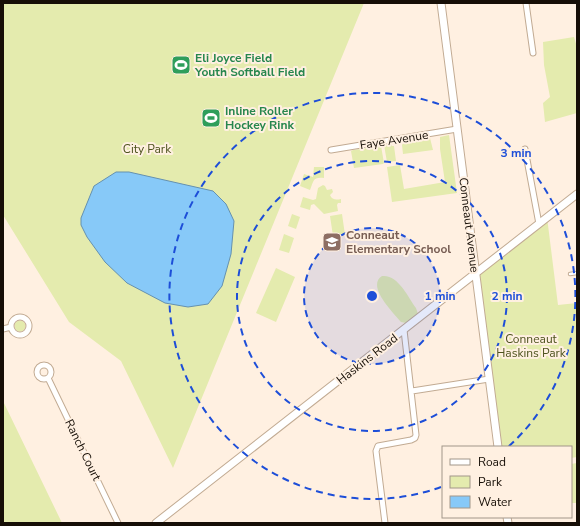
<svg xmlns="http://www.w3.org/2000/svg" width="580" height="526" font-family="'Nunito Sans',sans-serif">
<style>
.green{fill:#e4ebae}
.water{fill:#87c9f8;stroke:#6591af}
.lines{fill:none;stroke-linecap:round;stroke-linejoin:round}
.lane-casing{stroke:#c2ab93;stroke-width:4.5}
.street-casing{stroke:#c2ab93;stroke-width:7}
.secondary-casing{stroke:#c2ab93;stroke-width:9}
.lane{stroke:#fff;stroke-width:2.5}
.street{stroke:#fff;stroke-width:5}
.secondary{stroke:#fff;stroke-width:7}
.ring{fill:none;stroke:#1d4ed8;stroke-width:2;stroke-dasharray:7 5}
.labels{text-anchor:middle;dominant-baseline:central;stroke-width:4;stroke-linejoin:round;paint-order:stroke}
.leisure-label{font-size:12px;font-weight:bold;fill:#27864d;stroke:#fff0e1;text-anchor:start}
.street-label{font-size:12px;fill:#160e06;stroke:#fff0e1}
.park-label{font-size:12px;fill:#4e531e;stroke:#fff0e1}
.education-label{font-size:12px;font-weight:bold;fill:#785e54;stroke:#fff0e1;text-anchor:start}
.centre{fill:#1d4ed8;stroke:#fff0e1;stroke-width:2}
.ring-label{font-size:12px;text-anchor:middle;font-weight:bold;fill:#1d4ed8;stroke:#fff0e1;stroke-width:4;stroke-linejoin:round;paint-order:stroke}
</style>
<rect width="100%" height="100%" fill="#fff0e1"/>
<!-- green -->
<path class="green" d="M3,3H364L173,468L121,361L69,322L3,215Z
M574,37L577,47V113L545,122L543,103L550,97L544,65L543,42Z
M449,135L457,193L392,202L387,167L400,165L404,189L445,182L440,149V137Z
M430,138L433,150L403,154L402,145L404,142Z
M391,144L392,146H394L396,161L387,162L384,145Z
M381,146L384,163L383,164L354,168L351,151L353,150Z
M314,167H324V178C313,177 314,180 310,190L300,186L304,174L313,177Z
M323,185L325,186L327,190L332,189L333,192L330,195C332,200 336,200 341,199V203H338L337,205L338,211L324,214L314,204L311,205L310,210L300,207L303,197L313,200L316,199L318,188Z
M292,214L300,217L296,229L288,226Z
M342,214L345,235L333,236L330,216Z
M547,217L558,305L577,303V457L571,458V447H500L476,274Z
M284,234L294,238L289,253L279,250Z
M276,268L295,277L276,322L256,313Z
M382,276C398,274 408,297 416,308L418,314L406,323L401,322C393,312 366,286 382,276Z
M14.5 326a5.5 5.5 0 1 1 11 0a5.5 5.5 0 1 1-11 0Z
M3,401L62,523H3Z
M577,463V503H571V464Z"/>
<!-- water -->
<path class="water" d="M116,172H129L213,191L226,204L234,221L231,254L222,286L208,304L188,307L165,303L127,283L105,262L87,237L81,225V218L94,186Z"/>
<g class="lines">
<!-- lane casing -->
<g class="lane-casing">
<path id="lane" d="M570,274L577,273"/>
</g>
<!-- street casing -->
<g class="street-casing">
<path id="street" d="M526,3L533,53
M525,149L539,224
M331,150L457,129
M11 326a9 9 0 1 1 18 0a9 9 0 1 1-18 0Z
M3,329L11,327
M37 372a7 7 0 1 1 14 0a7 7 0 1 1-14 0Z
M48,378L118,523
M412,391L489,379
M385,523L376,451L378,446L411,440L415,438L416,435L404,330"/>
</g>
<!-- secondary casing -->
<g class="secondary-casing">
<path id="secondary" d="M441,3L498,447
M507,517L508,523
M156,523L577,194"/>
</g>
<!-- lane -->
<use href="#lane" class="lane"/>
<!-- street -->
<use href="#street" class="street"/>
<!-- secondary -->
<use href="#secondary" class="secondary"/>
</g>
<!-- distance rings -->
<circle cx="372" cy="296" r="68" fill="#1d4ed8" fill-opacity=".12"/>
<g class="ring">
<circle cx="372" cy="296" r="68"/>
<circle cx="372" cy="296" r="135"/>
<path d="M441 487A203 203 0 1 1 508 447"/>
</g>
<!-- icons -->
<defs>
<g id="stadium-square" transform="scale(1)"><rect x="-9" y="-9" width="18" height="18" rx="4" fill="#2e9e5b" stroke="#fff0e1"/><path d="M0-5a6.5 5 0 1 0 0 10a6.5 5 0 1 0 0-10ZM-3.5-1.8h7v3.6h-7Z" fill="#fff"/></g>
<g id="school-square" transform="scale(1)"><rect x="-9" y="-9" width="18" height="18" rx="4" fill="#8d6e63" stroke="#fff0e1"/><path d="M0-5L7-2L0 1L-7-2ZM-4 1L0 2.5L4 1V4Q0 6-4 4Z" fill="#fff"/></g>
</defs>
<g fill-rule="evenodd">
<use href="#stadium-square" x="181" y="65"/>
<use href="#stadium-square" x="211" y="118"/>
<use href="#school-square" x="332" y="242"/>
</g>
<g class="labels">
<!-- leisure labels -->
<g class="leisure-label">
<text x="195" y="58">Eli Joyce Field<tspan x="195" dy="14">Youth Softball Field</tspan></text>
<text x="225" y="111">Inline Roller<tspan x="225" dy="14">Hockey Rink</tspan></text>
</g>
<!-- street labels -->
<g class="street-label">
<text transform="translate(394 140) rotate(-9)">Faye Avenue</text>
<text transform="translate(469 225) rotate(83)">Conneaut Avenue</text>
<text transform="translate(367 359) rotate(-38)">Haskins Road</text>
<text transform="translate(83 450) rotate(64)">Ranch Court</text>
</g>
<!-- park labels -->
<g class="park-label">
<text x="147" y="149">City Park</text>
<text x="531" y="339">Conneaut<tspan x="531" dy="14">Haskins Park</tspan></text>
</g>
<!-- education labels -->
<g class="education-label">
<text x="346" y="235">Conneaut<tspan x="346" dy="14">Elementary School</tspan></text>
</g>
</g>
<circle cx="372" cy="296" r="6" class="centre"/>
<g class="ring-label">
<text x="516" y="157">3 min</text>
<text x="440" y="300">1 min</text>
<text x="507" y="300">2 min</text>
</g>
<!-- border -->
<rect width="580" height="526" fill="none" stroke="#160e06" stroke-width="8"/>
<!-- legend -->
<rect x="442" y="446" width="130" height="72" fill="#fff0e1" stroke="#a29689"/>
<rect x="450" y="459" width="20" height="6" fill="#ffffff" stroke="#a29689"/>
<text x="478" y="466" font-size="12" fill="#160e06">Road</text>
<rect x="450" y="476" width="20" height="12" fill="#e4ebae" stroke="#a29689"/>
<text x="478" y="486" font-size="12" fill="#160e06">Park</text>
<rect x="450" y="496" width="20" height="12" fill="#87c9f8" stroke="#a29689"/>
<text x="478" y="506" font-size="12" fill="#160e06">Water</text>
</svg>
